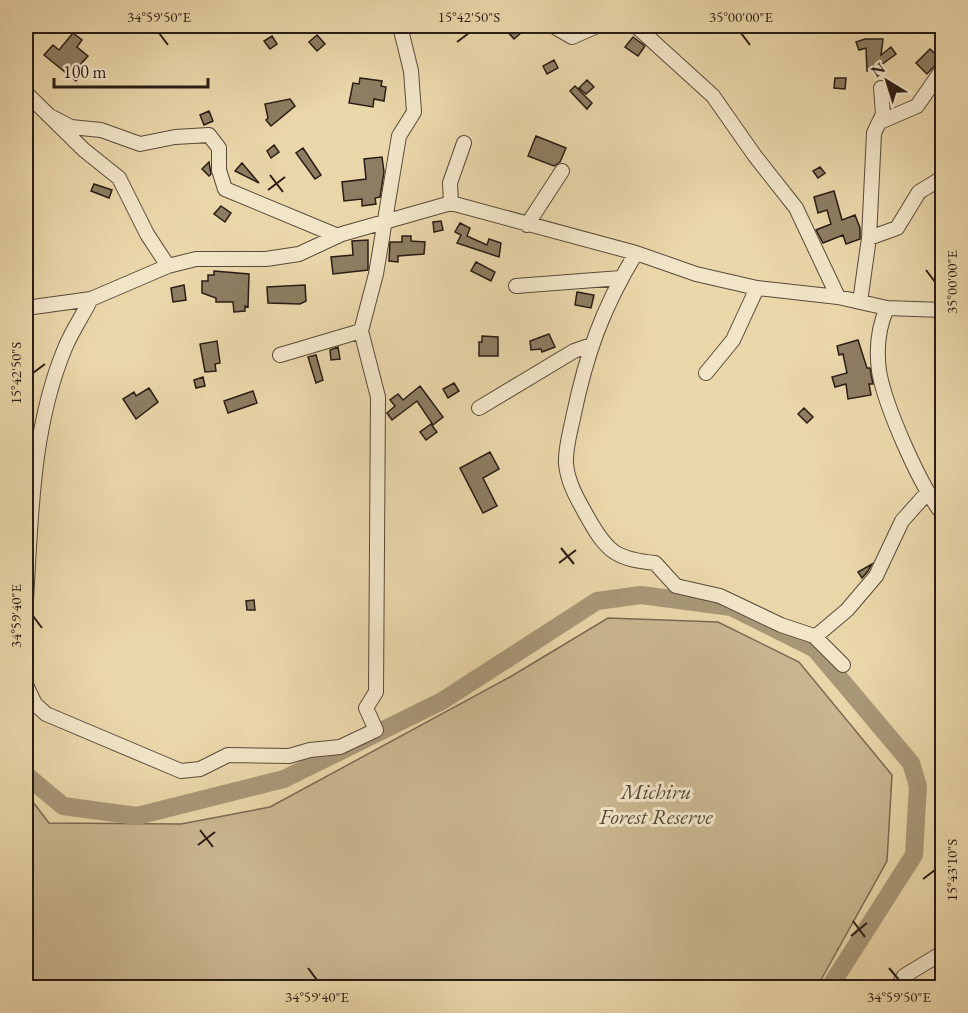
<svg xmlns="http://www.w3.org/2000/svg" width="968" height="1013" font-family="'EB Garamond',serif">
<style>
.green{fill:#c9b690;stroke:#7a6952;stroke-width:1.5}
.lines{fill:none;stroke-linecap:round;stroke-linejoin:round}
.river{stroke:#a89777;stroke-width:18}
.building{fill:#8d7d62;stroke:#2a1c15;stroke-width:1.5}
.minor-casing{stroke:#5a4a3a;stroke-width:16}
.minor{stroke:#f1e4c7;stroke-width:14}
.ticks{fill:none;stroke:#2a1c15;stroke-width:2}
.labels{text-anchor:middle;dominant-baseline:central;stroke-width:6;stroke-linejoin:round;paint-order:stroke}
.park-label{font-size:22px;font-style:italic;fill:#5a4a3a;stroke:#f1e4c7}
.neatline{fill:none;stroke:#2a1c15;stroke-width:2}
.ticks-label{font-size:15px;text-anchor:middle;fill:#2a1c15}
</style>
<rect width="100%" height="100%" fill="#e9d6a9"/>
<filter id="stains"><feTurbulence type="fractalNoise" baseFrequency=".00333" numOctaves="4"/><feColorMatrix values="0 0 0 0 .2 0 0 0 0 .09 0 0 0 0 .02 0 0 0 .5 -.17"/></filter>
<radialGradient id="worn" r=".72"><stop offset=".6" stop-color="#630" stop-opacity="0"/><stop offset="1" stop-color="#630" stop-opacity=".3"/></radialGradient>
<!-- green -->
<path class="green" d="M608,618L718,622L799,662L892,775L887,861L817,987H26V793L49,823L181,824L270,807L510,677Z"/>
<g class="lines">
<!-- river -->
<path class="river" d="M26,775L63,806L137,816L284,779L442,701L597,601L641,595L731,607L815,649L911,763L918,786L914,855L829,988"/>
</g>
<!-- building -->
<path class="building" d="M510,26H529L514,39L506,30Z
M73,33L82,40L77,47L88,56L81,64L85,69L76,81L44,55L53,45L59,50Z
M317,35L325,44L317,51L309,42Z
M272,36L277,44L270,49L264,41Z
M633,37L645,46L638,56L625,47Z
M865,39H883L881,55L891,47L896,54L881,65L882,69L867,71L866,48L859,50L856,42Z
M930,49L941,59L927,74L916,63Z
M554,60L558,68L547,74L543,66Z
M360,78L382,81L381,86L386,87L384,101L374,99L373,107L349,103L353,83L359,84Z
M835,78H846L845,89L834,88Z
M587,80L594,87L586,94L579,88Z
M575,86L592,103L587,109L570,91Z
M290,99L295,106L271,126L266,120L268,118L265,104Z
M209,111L213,121L204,125L200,115Z
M536,136L566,148L560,162L554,166L528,156Z
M274,145L279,152L271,158L267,151Z
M303,148L321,175L315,179L296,153Z
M382,157L384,172L380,197L375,198L376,204L362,206V199L344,201L342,182L366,179L364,159Z
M209,162L211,174L209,176L202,169Z
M242,163L259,183L235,171Z
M820,167L825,173L818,178L813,171Z
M94,184L112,190L109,198L91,191Z
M834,191L842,220L855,215L860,228V239L846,244L843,235L823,243L816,230L831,224L827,210L818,213L814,197Z
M221,206L231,213L225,222L214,214Z
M441,221L443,230L434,232L433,222Z
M460,223L470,228L467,236L487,245L489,239L501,243L499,257L457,243L461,235L455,232Z
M402,236H411V241L425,242L424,254L398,256V262L389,261L390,242H402Z
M368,240V270L333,274L331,257L353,255L352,241Z
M476,262L495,272L491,281L471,271Z
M214,271L249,274L248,307L245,306V311L234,312L233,302H216V298L202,293V281H208V275H214Z
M184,285L186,300L173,302L171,288Z
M305,285L306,301L300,304L268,303L267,287Z
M577,292L594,295L591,308L575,305Z
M549,334L555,347L542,352L541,349L531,350L530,341Z
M482,336L498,337V356H479V342H482Z
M858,340L867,368H870L873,384H869L871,395L848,399L846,384L835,387L832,377L847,373L843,354L839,355L837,346Z
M217,341L220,363L215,364L216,371L205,372L200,344Z
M338,347L340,359L331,360L330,350Z
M316,355L323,380L316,383L308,357Z
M203,377L205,386L196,388L194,380Z
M454,383L459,391L448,398L443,389Z
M420,386L443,417L433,425L417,401L392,420L387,413L395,406L390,400L398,394L403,400Z
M149,388L158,402L136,419L123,399L134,392L136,396Z
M253,391L257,403L228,413L224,401Z
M804,408L813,417L807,423L798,414Z
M431,424L437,432L426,440L420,432Z
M490,452L499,469L483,478L497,506L483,513L460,468Z
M872,564L868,571L862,578L858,572Z
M254,600L255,610H247L246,601Z"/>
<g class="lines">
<!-- minor casing -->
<g class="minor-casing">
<path id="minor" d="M553,26L572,37L597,26
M636,26L713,96L755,156L796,208L838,297
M26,93L84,150L119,178L147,234L168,266
M48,115L71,127L101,130L140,144L175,137L209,135L219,148V170L225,189L338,236
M880,122L917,106L942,70
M451,203L450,183L464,143
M527,225L562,171
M869,238L897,228L919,192L942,178
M636,253C602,309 586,355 573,418C570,433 565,449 566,464C568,484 578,500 588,518C607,552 616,559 655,563L676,586L720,596L781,625L814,636L843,665
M516,286L621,278
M860,302L869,238L874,133L883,114L881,88
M26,308L91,299L168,266L196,259H266L299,254L342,234L451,203L636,253L696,274L757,288L838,297L887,308L942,310
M887,308C878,328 876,348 879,371C885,406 920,486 942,513
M280,355L361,331L376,274L399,136L414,112L411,71L400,26
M706,373L733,340L757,288
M479,408L574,351L591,345
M26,600C31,516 32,427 65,348C72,331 83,315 91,299
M815,637L847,610L876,576L902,521L927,493
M26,685L35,704L46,714L181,771L200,769L228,755L289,756L310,750L340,747L376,730L366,708L376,692L378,397L361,331
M897,988L904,976L942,953"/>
</g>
<!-- minor -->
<use href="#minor" class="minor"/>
</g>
<!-- ticks -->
<path class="ticks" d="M159,33L168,45M741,33L750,45M457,42L469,33M270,175L283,192M268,190L285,177M926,270L935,282M33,373L45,364M561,548L574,564M559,563L576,550M33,616L42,628M200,830L213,847M198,845L215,832M923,879L935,870M853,921L865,937M851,936L867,923M308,968L317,980M889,968L899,980"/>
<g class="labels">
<!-- park labels -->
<g class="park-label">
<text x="656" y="791">Michiru<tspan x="656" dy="25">Forest Reserve</tspan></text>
</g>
</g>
<!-- margin -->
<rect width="968" height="1013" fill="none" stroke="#e9d6a9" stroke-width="66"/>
<!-- north arrow -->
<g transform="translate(887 81) rotate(322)" stroke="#f1e4c7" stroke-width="4.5" paint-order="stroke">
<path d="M0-4.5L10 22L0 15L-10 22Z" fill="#2a1c15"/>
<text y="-9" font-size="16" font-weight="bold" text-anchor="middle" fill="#2a1c15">N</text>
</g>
<!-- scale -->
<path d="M54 78v9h154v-9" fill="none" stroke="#2a1c15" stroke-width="3"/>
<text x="63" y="78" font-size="18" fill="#2a1c15" stroke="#f1e4c7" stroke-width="4.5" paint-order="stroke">100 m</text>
<rect x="33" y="33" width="902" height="947" class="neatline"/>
<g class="ticks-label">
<text x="159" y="22">34°59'50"E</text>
<text x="469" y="22">15°42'50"S</text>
<text x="741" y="22">35°00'00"E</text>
<text transform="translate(952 282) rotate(-90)" y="5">35°00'00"E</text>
<text transform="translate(16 373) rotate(-90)" y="5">15°42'50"S</text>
<text transform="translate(16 616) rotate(-90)" y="5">34°59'40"E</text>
<text transform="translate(952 870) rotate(-90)" y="5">15°43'10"S</text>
<text x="317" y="1002">34°59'40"E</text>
<text x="899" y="1002">34°59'50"E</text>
</g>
<rect width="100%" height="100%" filter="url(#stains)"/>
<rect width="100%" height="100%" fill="url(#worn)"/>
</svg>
